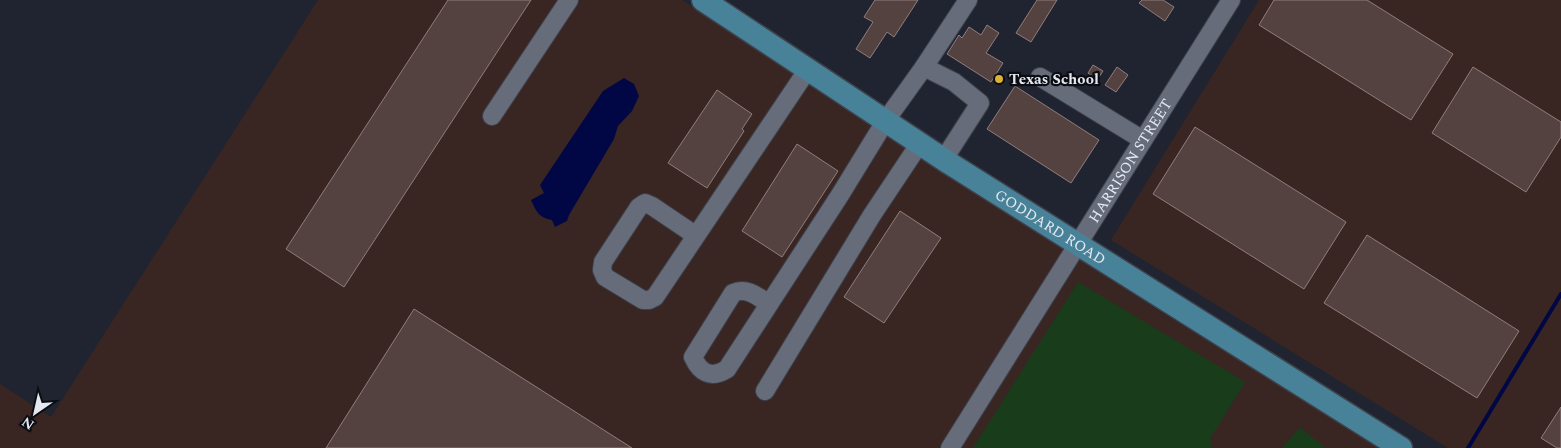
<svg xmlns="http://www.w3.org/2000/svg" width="1561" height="448" font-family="Spectral,serif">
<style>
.industrial{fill:#392623}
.green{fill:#193c1b}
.water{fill:#010644}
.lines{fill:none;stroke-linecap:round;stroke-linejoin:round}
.stream{stroke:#010644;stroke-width:4}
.building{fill:#544241;stroke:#917d7c}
.minor-casing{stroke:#3e424c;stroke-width:20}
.major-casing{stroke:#3e424c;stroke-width:25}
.minor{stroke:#676c7b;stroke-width:18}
.major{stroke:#488298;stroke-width:22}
.poi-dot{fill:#dbb233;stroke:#0b0d13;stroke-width:2}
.labels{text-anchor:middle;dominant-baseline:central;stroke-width:4.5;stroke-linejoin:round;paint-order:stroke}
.poi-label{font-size:15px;font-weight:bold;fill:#e4e8f0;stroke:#0b0d13;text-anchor:start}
.street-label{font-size:15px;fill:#e4e8f0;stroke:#0b0d13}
</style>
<rect width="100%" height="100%" fill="#1f2430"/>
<!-- industrial -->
<path class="industrial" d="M318,0H682L989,202L1166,315L1382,448H0V384L51,417Z
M1259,0H1561V448H1448L1111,240Z"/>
<!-- green -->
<path class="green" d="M1078,282L1245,382L1210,439L1212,448H973Z
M1300,427L1325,448H1282Z"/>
<!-- water -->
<path class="water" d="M624,78L634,84L639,96L632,111L618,126L614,139L569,215L567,221L555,227L552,220C539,218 536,211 531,200L544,193L540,185L603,91Z"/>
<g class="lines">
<!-- stream -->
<path class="stream" d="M1468,448L1561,294"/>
</g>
<!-- building -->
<path class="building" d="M448,0H531L344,287L286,249Z
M875,0H918L894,37L887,32L870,58L856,49L873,22L864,17Z
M1037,0H1057L1031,42L1016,33Z
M1142,0H1163L1174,7L1165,21L1139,3Z
M1274,0H1367L1453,54L1411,120L1259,25Z
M987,25L999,33L986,53L1003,63L991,82L947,54L959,35L962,38L969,27L981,35Z
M1093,65L1103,71L1097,80L1088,73Z
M1117,67L1128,75L1116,92L1105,85Z
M1473,67L1561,122V137L1526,192L1432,133Z
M1015,86L1099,140L1071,183L987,129Z
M717,90L752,114L742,129L744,131L707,188L668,163Z
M1195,127L1346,222L1304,289L1153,194Z
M797,144L838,171L782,257L742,231Z
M900,211L941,238L884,323L844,297Z
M1367,235L1519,331L1477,398L1324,303Z
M414,309L632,448H326Z
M1561,407V448H1557L1541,438Z"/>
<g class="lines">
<!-- minor casing -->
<g class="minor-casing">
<g id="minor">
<path d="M924,67L954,82L980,103L944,159"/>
<path d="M1040,77L1143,140"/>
<path d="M492,116L569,0"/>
<path d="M695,235L652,206L645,203L639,207L603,262L602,270L605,277L643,300H649L655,297L808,69"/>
<path d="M769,304C757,296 747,287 733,293L693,357C700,373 711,379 727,369L840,195L886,120L924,67L968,0"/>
<path d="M765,391L872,215L920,143"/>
<path id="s1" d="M950,448L1231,0"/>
</g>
</g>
<!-- major casing -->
<g class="major-casing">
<g id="major">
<path id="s2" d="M703,0L949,163L1401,448"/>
</g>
</g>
<!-- minor -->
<use href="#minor" class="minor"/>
<!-- major -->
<use href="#major" class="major"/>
</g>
<!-- markers -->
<circle class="poi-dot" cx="999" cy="79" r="5"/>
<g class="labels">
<!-- poi labels -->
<g class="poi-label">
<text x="1009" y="79">Texas School</text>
</g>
<!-- street labels -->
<g class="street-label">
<text stroke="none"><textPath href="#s1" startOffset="339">HARRISON STREET</textPath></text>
<text stroke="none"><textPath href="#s2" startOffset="415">GODDARD ROAD</textPath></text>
</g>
</g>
<!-- north arrow -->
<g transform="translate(35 413) rotate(214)" stroke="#0b0d13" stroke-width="4" paint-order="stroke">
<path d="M0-4L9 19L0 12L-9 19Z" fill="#e4e8f0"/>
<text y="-8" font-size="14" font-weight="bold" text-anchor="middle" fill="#e4e8f0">N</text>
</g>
</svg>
